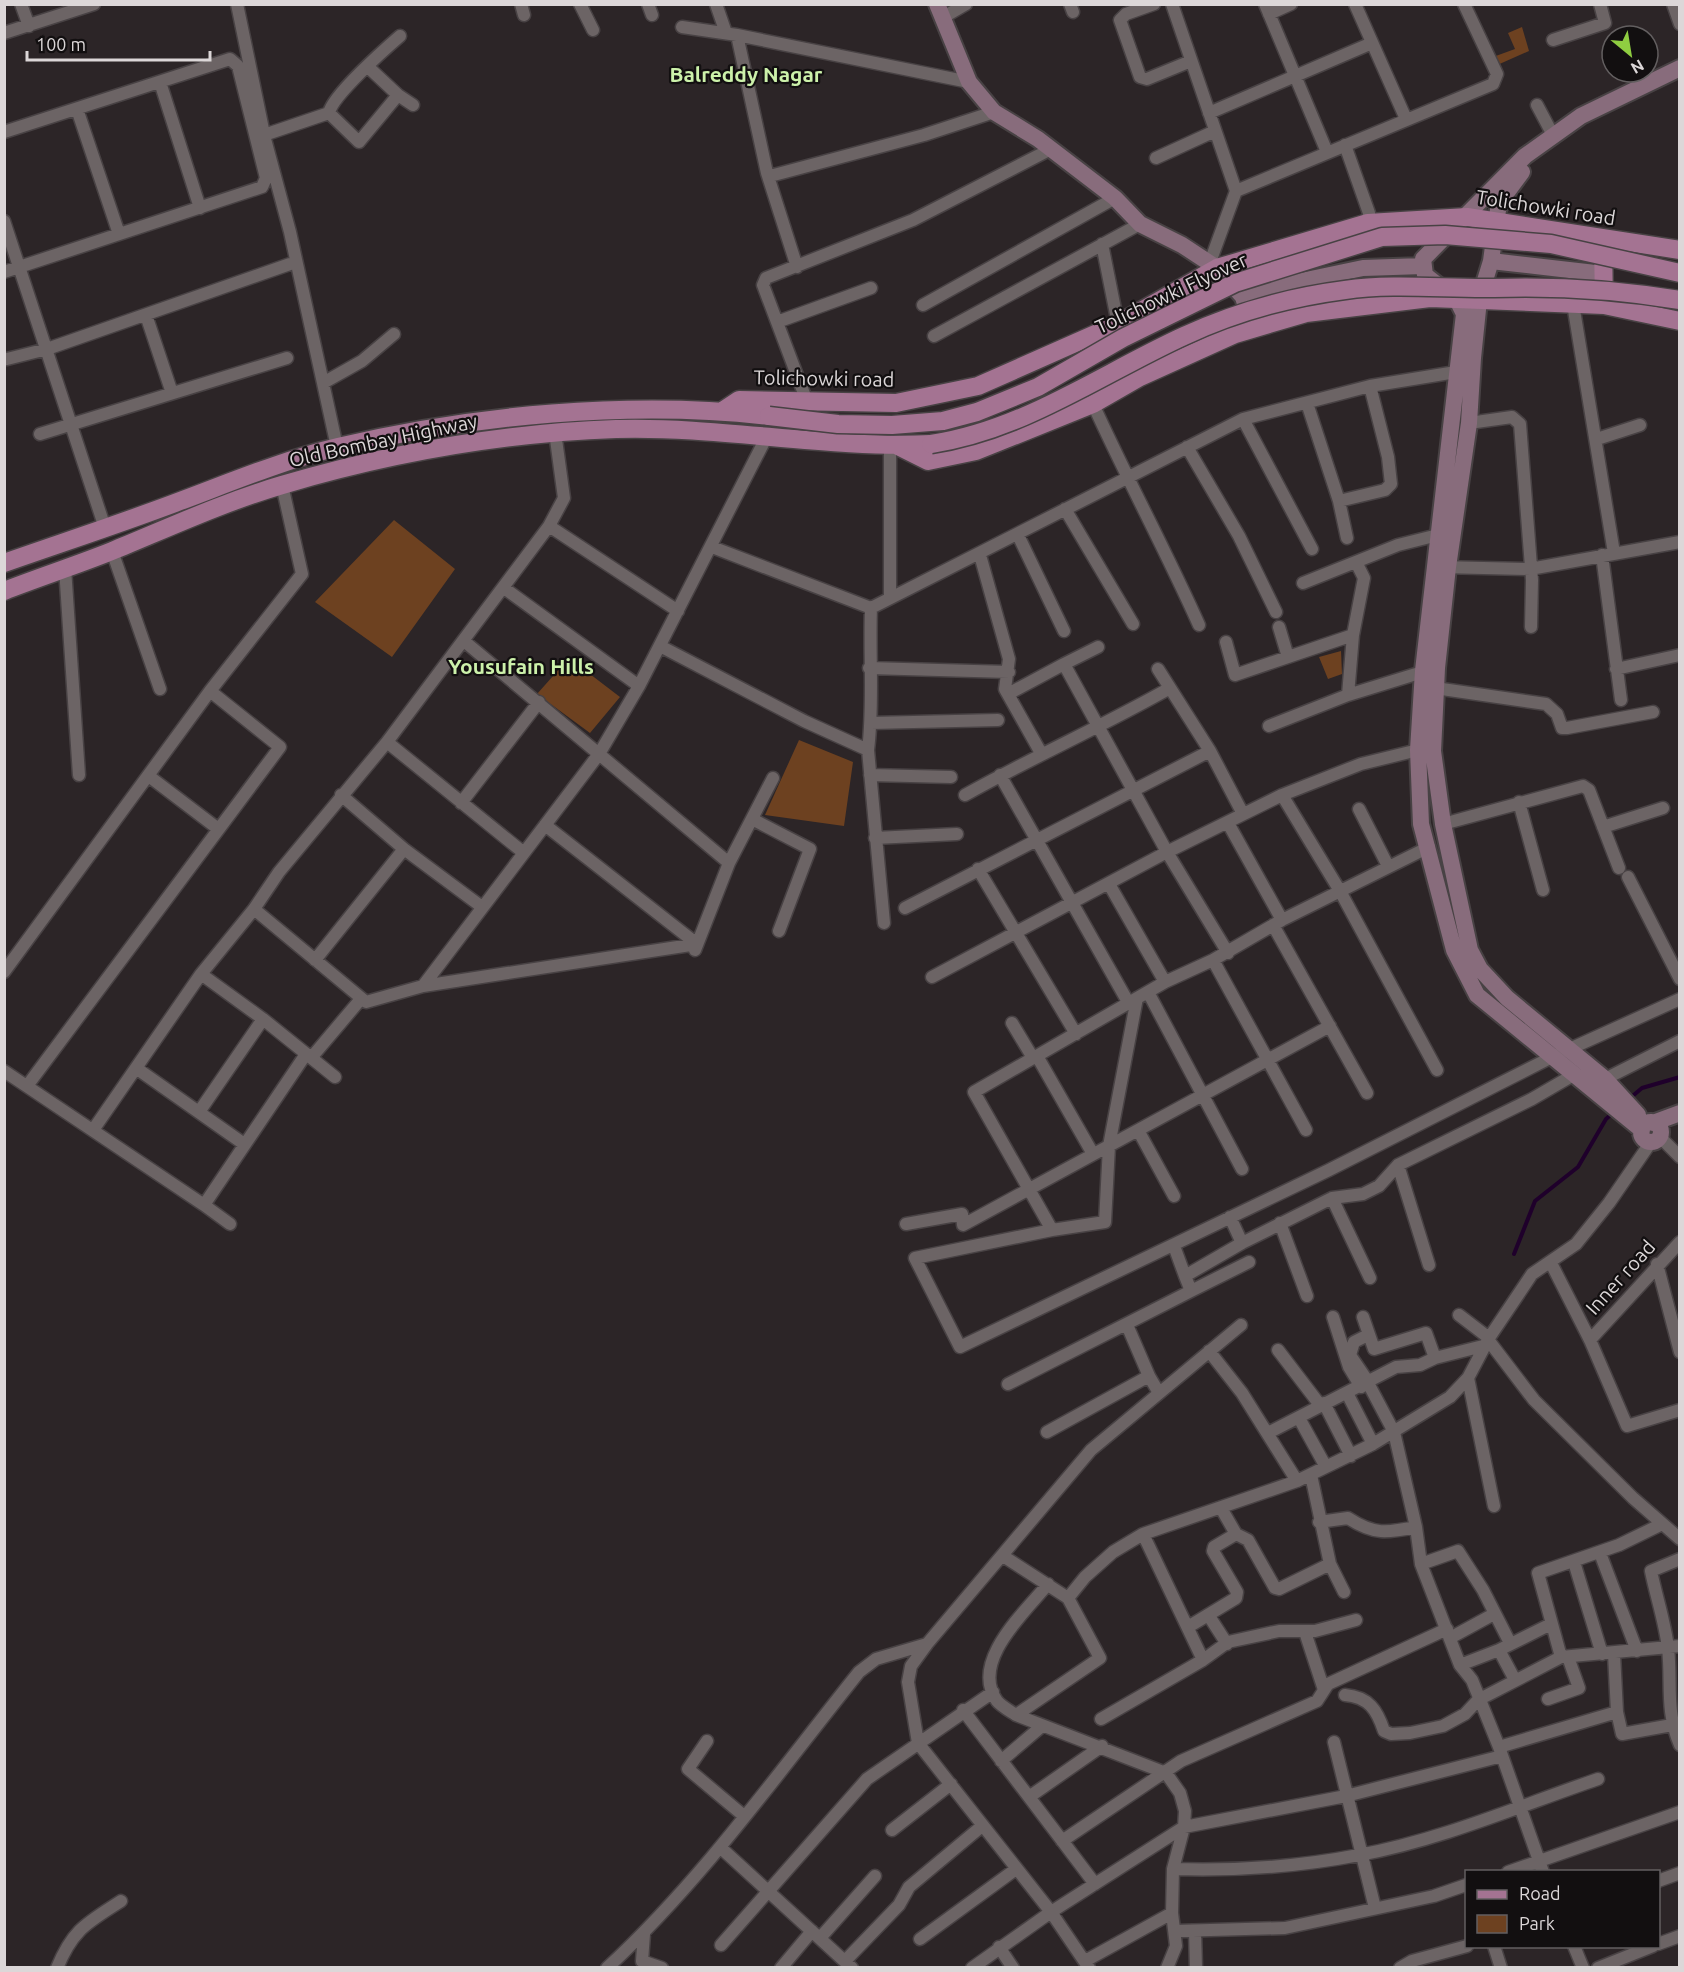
<svg xmlns="http://www.w3.org/2000/svg" width="1684" height="1972" font-family="Ubuntu,sans-serif">
<style>
.green{fill:#6d4120}
.lines{fill:none;stroke-linecap:round;stroke-linejoin:round}
.stream{stroke:#1f002b;stroke-width:4}
.street-casing{stroke:#484244;stroke-width:15}
.secondary-casing{stroke:#484244;stroke-width:20}
.primary-casing{stroke:#484244;stroke-width:21}
.street{stroke:#6c6465;stroke-width:12}
.secondary{stroke:#886c7c;stroke-width:16}
.primary{stroke:#a47392;stroke-width:18}
.primary-bridge-casing{stroke:#484244;stroke-width:21;stroke-linecap:butt}
.primary-bridge{stroke:#a47392;stroke-width:18}
.labels{text-anchor:middle;dominant-baseline:central;stroke-width:4.5;stroke-linejoin:round;paint-order:stroke}
.street-label{font-size:20px;fill:#dcd7d8;stroke:#120f10}
.neighbourhood-label{font-size:21px;font-weight:bold;fill:#ccf1aa;stroke:#120f10}
</style>
<rect width="100%" height="100%" fill="#2c2527"/>
<!-- green -->
<path class="green" d="M1522,27L1529,51L1495,66L1493,57L1515,49L1508,33Z
M394,520L455,569L392,657L315,602Z
M1341,651L1342,674L1328,679L1319,657Z
M569,658L620,697L590,733L537,694Z
M799,740L853,762L844,826L765,815Z"/>
<g class="lines">
<!-- stream -->
<path class="stream" d="M1629,1099L1642,1088L1680,1077
M1514,1254L1535,1201L1578,1167L1606,1119L1614,1112"/>
<!-- street casing -->
<g class="street-casing">
<path id="street" d="M21,4L29,26
M237,4L265,139L290,232L337,447
M521,4L524,15
M580,4L593,30
M648,4L652,15
M716,4L726,33
M1070,4L1073,12
M1154,4L1126,14L1120,20L1140,77L1147,79L1191,61
M1172,4L1236,191
M1265,4L1327,152
M1355,4L1406,119
M1673,4L1680,24
M1269,14L1291,4
M942,18L966,4
M682,27L737,35L969,82
M4,33L94,4
M737,35L767,173L797,267
M400,36C385,49 332,96 329,113L359,142L398,95L413,105
M1553,40L1605,23L1600,4
M367,66L398,95
M160,82L200,208
M1537,105L1554,137
M77,109L119,234
M1209,113L1372,43
M4,132L230,59L238,66L266,178L262,187L4,272
M264,135L329,113
M1345,145L1369,213L1368,223
M1156,158L1215,131
M770,176L924,135L994,112
M4,221L105,528
M1102,244L1118,324
M1209,265L1236,191L1493,84L1497,74L1464,4
M1573,304L1614,553
M923,305L1115,198
M146,315L172,393
M777,322L871,288
M934,336L1140,224
M7,359L47,349L290,264
M323,383L362,361L394,334
M806,399L763,285L766,278L913,220L1049,150
M1307,403L1339,501L1347,538
M1093,404C1127,479 1166,551 1199,625
M1243,419L1312,549
M1469,423L1512,417L1520,424L1532,580L1531,627
M40,434L287,358
M1597,439L1640,425
M1187,447L1239,536L1276,612
M1339,501L1385,490L1391,484L1388,457L1370,386
M1065,509L1133,624
M549,526L678,611
M1018,535L1064,631
M712,547L871,608L1243,419L1370,386L1456,372
M112,551L160,689
M980,555L1009,659L1005,689L1041,753
M1602,555L1621,700
M1440,567L1530,569L1680,542
M65,568L79,775
M1303,583L1398,545L1438,535
M504,588L639,686
M890,598V445
M871,608C869,655 874,703 868,750L884,923
M1279,627L1288,657
M464,641L729,863
M1226,642L1235,675L1353,635
M660,646L804,721L868,750
M1098,647L1064,664L1167,852L1228,953
M869,668L1009,672
M1158,669L1210,751L1243,814
M1616,669L1680,655
M1435,688L1546,704L1557,714L1562,728H1567L1653,712
M1008,694L1064,664
M1348,695L1353,635L1364,578L1356,562
M871,723L998,720
M1269,726L1348,695L1429,670
M387,742L524,853
M870,775L951,777
M1000,775L1128,1002
M150,777L217,828
M341,795L404,849L482,907
M965,795C1033,757 1103,726 1170,688
M1282,795L1340,891L1437,1070
M1519,802L1543,890
M461,803L539,702
M1359,809L1388,866
M752,819L810,849L779,931
M1228,823L1282,920
M1443,824L1583,786L1589,790L1619,868
M545,825L697,944
M1603,827L1663,808
M875,838L957,834
M978,869L1076,1034
M1628,877L1680,979
M1109,884L1165,982
M905,908L1210,751
M254,909L366,1002L423,986L697,944
M1273,925L1367,1093
M695,950L729,863L773,778
M315,960L404,849
M1213,960L1306,1130
M4,972L210,691L302,574L282,485
M201,974L263,1019L335,1077
M932,977L1167,852L1282,795L1361,764L1418,750H1426
M423,986L599,754L639,686L767,436
M1148,992L1242,1169
M1137,998L1109,1146L1105,1222L1052,1230L915,1258L960,1347L1329,1170L1554,1056L1680,999
M1012,1023L1033,1058
M1037,1056L1093,1154
M311,1058L360,1000
M136,1068L244,1144
M4,1071L204,1205
M1605,1079L1680,1041
M27,1086L280,747L210,691
M199,1112L263,1019
M93,1130L201,974L254,909L279,872L387,742L549,526L564,498L555,432
M1138,1130L1174,1196
M1660,1137L1680,1157
M1398,1165L1429,1265
M1332,1198L1370,1278
M1230,1217L1242,1243
M1280,1223L1307,1296
M230,1224L204,1205L306,1054
M906,1224L962,1214L963,1225L1330,1026
M1052,1230L974,1092L1165,982L1213,960L1282,920L1429,847
M1174,1246L1185,1276
M1551,1263L1590,1340L1627,1426L1680,1410
M1657,1264L1680,1352
M1191,1291L1249,1262
M1459,1315L1489,1338
M1333,1317L1349,1367L1361,1387
M1127,1325L1149,1376
M1368,1335L1354,1342L1350,1355L1369,1383
M1590,1340L1680,1242
M1489,1341L1534,1400L1633,1498L1680,1539
M1278,1350L1320,1405
M1209,1351L1242,1393L1297,1481
M1435,1358L1487,1345
M1468,1378L1494,1506
M1368,1383L1394,1432L1416,1527L1421,1564L1460,1665L1472,1680L1499,1747L1543,1872
M1008,1384L1191,1291L1185,1276L1242,1243L1332,1198L1363,1194L1379,1186L1398,1165L1532,1099L1575,1074
M1347,1393L1373,1444
M1324,1403L1351,1456
M1299,1418L1326,1467
M1047,1432L1149,1376L1159,1393
M1268,1433L1396,1367L1420,1365L1435,1358L1426,1333L1374,1349L1363,1317
M1311,1475L1330,1564L1344,1592
M1221,1508L1236,1534L1248,1540L1275,1588L1279,1589L1330,1564
M1319,1522L1348,1518C1374,1535 1387,1533 1416,1527
M1600,1553L1637,1651
M1003,1556L1068,1598L1100,1658L1016,1715
M1680,1559L1651,1571C1656,1596 1665,1622 1668,1648C1672,1684 1665,1710 1680,1745
M1574,1562L1602,1654
M1421,1564L1458,1551L1483,1590L1510,1643
M1048,1584C1025,1612 969,1662 997,1701C1001,1706 1010,1711 1016,1715L1166,1773L1180,1793L1185,1811L1184,1827L1173,1869L1172,1913L1176,1946L1167,1968
M1068,1598L1085,1577L1113,1552L1143,1534L1297,1481L1373,1444L1450,1397L1468,1378L1489,1338L1532,1274L1576,1244L1609,1203L1651,1142
M1209,1616L1227,1644
M1188,1627L1236,1598L1237,1592L1213,1551L1214,1547L1236,1534
M1305,1632L1324,1690
M1450,1638L1494,1614
M1561,1657L1538,1573L1619,1545L1662,1524
M1203,1660L1228,1642L1279,1631H1315L1356,1620
M1460,1665L1499,1650
M1515,1680L1499,1650L1551,1624
M1345,1695C1369,1697 1377,1710 1384,1731L1391,1734L1410,1733L1443,1726L1465,1714L1478,1700L1561,1657L1680,1646
M1548,1699L1579,1688L1568,1657
M963,1710L1095,1884
M1617,1712L1622,1734L1672,1725
M1101,1719L1203,1660L1143,1534
M707,1741L688,1769L744,1816
M1334,1742L1375,1908
M1499,1747L1617,1712L1614,1654
M1001,1761L1042,1726
M1029,1797L1102,1746
M892,1830L951,1784
M1062,1841L1181,1761L1317,1701L1328,1684L1447,1629
M721,1848L852,1968
M1173,1869C1235,1871 1297,1867 1359,1855C1441,1840 1519,1806 1598,1779
M1508,1872L1680,1812
M1658,1881L1680,1873
M1175,1931L1285,1928L1434,1896L1466,1885
M1195,1931L1196,1968
M644,1934L642,1961L662,1968
M820,1938L875,1876
M920,1939L1016,1869
M1658,1944L1680,1936
M721,1945L867,1779L993,1692
M1494,1946L1501,1968
M1574,1946L1583,1968
M999,1947L1013,1968
M845,1961L899,1905L909,1887L982,1826
M1085,1961L1172,1913
M57,1968C73,1929 87,1923 121,1901
M607,1968C703,1879 778,1773 859,1672L876,1659L927,1644
M781,1968L812,1931
M972,1968L1051,1912L1184,1827L1346,1796L1502,1756
M1089,1968L1051,1912L918,1743L908,1682L911,1666L927,1644L1091,1450L1241,1325
M1400,1968L1412,1961L1467,1946
M1598,1968L1653,1946"/>
</g>
<!-- secondary casing -->
<g class="secondary-casing">
<path id="secondary" d="M937,4L969,82L994,112L1038,139L1115,198L1140,224L1182,245L1217,268L1243,297L1251,324
M1522,172L1502,199L1498,210L1491,261L1479,300L1473,358L1469,423L1448,567L1437,668L1433,751L1443,824L1470,950L1480,969L1507,998L1605,1079L1638,1115
M1491,261L1604,274
M1243,297L1287,284L1363,268L1423,266
M1641 1132a10 10 0 1 1 20 0a10 10 0 1 1-20 0Z
M1653,1123L1680,1113
M1642,1130L1477,995L1454,950L1421,824L1418,750L1423,671L1464,314L1457,300L1425,275L1423,259L1525,156L1581,116L1680,68"/>
</g>
<!-- primary casing -->
<g class="primary-casing">
<path id="primary" d="M1603,241L1604,305
M724,410L739,400L896,403L978,386L1118,324L1217,268L1368,223L1467,217L1680,250
M898,446L928,461L976,451L1093,404L1140,377L1235,334L1306,313L1430,298L1604,305L1680,321
M4,563C61,543 119,524 175,503C229,483 283,460 338,447C472,415 632,400 769,416
M4,591C40,577 77,565 112,551C168,528 224,502 282,485C390,453 503,433 616,429C722,426 826,449 931,444"/>
</g>
<!-- street -->
<use href="#street" class="street"/>
<!-- secondary -->
<use href="#secondary" class="secondary"/>
<!-- primary -->
<use href="#primary" class="primary"/>
<!-- primary-bridge casing -->
<g class="primary-bridge-casing">
<path id="primary-bridge" d="M769,416L838,424L892,425L943,421L977,412L1038,387L1123,338L1235,283L1382,237L1445,235L1551,244L1680,273
M931,444C1024,430 1101,374 1184,336C1233,313 1291,297 1345,290C1394,283 1445,289 1494,288C1556,286 1619,290 1680,300"/>
</g>
<!-- primary-bridge -->
<use href="#primary-bridge" class="primary-bridge"/>
</g>
<g class="labels">
<!-- street labels -->
<g class="street-label">
<text transform="translate(1546 207) rotate(9)">Tolichowki road</text>
<text transform="translate(1171 293) rotate(-25)">Tolichowki Flyover</text>
<text transform="translate(824 378) rotate(1)">Tolichowki road</text>
<text transform="translate(383 440) rotate(-12)">Old Bombay Highway</text>
<text transform="translate(1620 1277) rotate(-48)">Inner road</text>
</g>
<!-- neighbourhood labels -->
<g class="neighbourhood-label">
<text x="746" y="74">Balreddy Nagar</text>
<text x="521" y="666">Yousufain Hills</text>
</g>
</g>
<!-- border -->
<rect width="1684" height="1972" fill="none" stroke="#dcd7d8" stroke-width="12"/>
<!-- legend -->
<rect x="1465" y="1870" width="195" height="78" fill="#120f10" stroke="#635f60" stroke-width="1.5"/>
<rect x="1477" y="1890" width="30" height="9" fill="#a47392" stroke="#635f60" stroke-width="1.5"/>
<text x="1519" y="1900" font-size="18" fill="#dcd7d8">Road</text>
<rect x="1477" y="1915" width="30" height="18" fill="#6d4120" stroke="#635f60" stroke-width="1.5"/>
<text x="1519" y="1930" font-size="18" fill="#dcd7d8">Park</text>
<!-- north arrow -->
<g transform="translate(1630 54) rotate(150)"><circle r="28" fill="#120f10" stroke="#635f60" stroke-width="1.5"/>
<path d="M0-4.5L10 22L0 15L-10 22Z" fill="#8fcd41"/>
<text y="-9" font-size="16" font-weight="bold" text-anchor="middle" fill="#dcd7d8">N</text>
</g>
<!-- scale -->
<path d="M27 51v9h183v-9" fill="none" stroke="#dcd7d8" stroke-width="3"/>
<text x="36" y="51" font-size="18" fill="#dcd7d8" stroke="#120f10" stroke-width="4.5" paint-order="stroke">100 m</text>
</svg>
